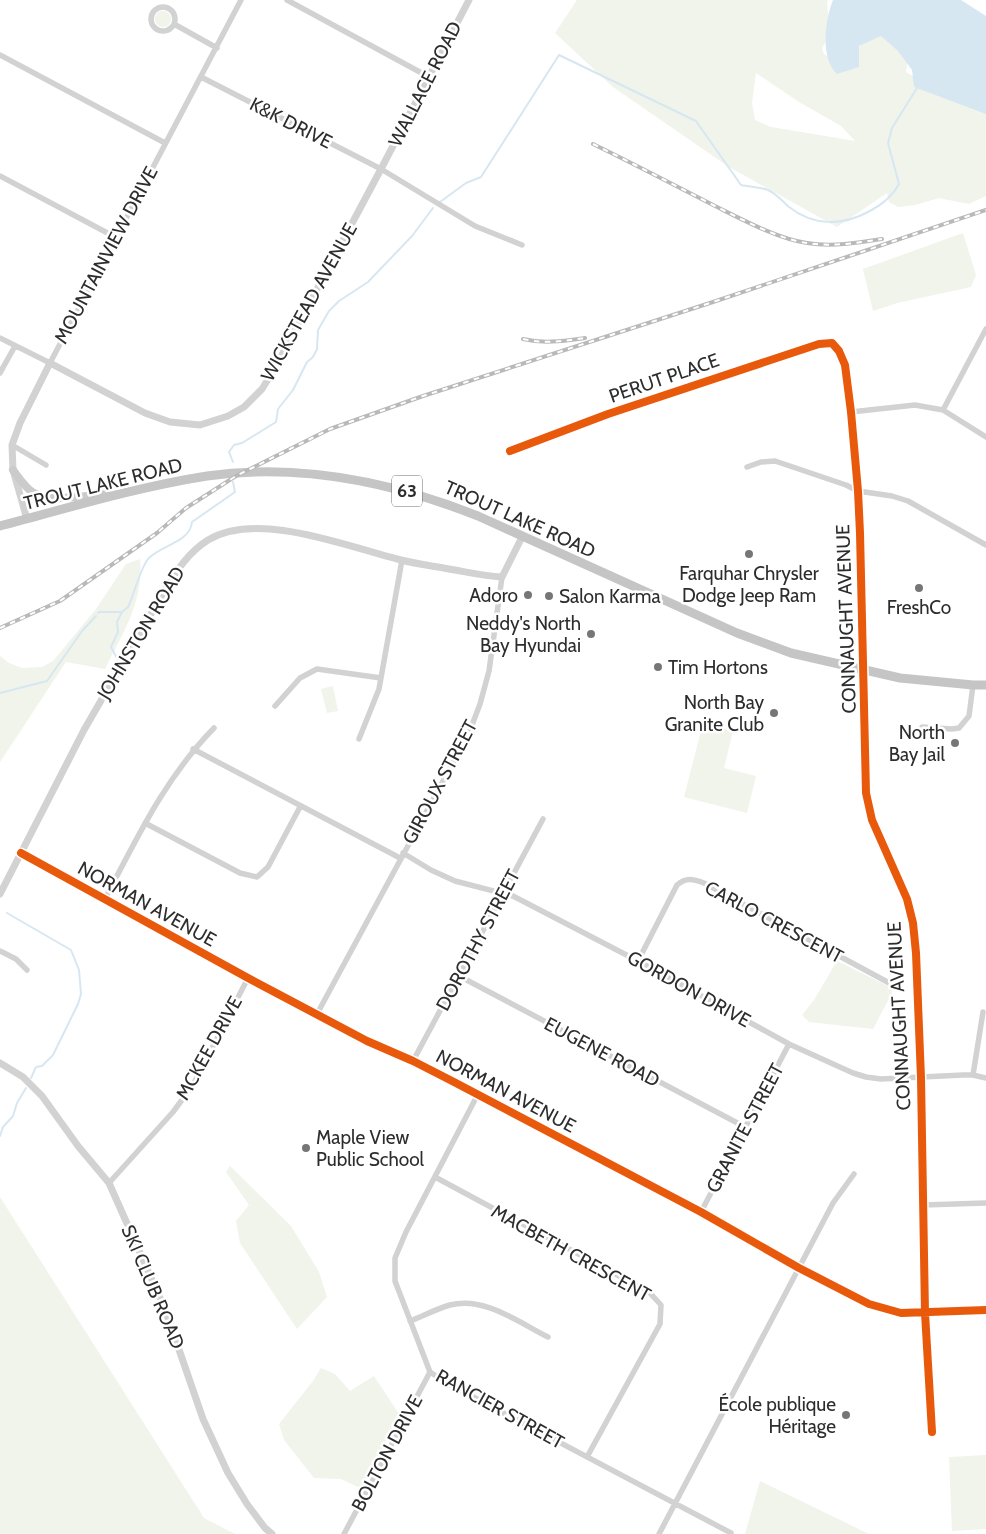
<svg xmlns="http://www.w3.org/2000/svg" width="986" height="1534" font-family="Cabin,sans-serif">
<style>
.green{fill:#f0f4eb;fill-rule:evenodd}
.water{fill:#d7e7f2}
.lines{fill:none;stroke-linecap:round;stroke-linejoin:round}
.stream{stroke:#d7e7f2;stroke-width:2}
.minor{stroke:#d2d2d2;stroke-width:5.5}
.tertiary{stroke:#d2d2d2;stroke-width:7}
.secondary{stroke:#cbcbcb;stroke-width:8}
.primary{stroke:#c5c5c5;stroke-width:9}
.rail-casing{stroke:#b9b9b9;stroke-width:4}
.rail{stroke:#fff;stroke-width:2;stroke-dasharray:5.5;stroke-linecap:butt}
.cycleway-casing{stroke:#fff;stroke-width:11}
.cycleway{stroke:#e8590c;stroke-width:8}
.poi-dot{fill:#767676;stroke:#fff;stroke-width:2}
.labels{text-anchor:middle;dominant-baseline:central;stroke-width:5;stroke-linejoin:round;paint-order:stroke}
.shield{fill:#fff;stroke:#6c6c6c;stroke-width:1}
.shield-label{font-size:18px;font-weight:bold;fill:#2d2d2d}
.street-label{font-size:19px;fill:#2d2d2d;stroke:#fff}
.poi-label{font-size:19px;fill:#2d2d2d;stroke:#fff;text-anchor:end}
</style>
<rect width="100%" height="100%" fill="#fff"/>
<!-- green -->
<path class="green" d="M577,0H828L827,3L830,34L822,48L824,54L837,63L858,49L867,36L889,35L908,59L906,72L919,80L986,104V196L969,204L939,198L915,205L898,207L889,202L887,193L837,227L729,167L613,87L555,33ZM756,73L799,102L841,126L855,141L771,127L755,120L752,103Z
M155 19a8 8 0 1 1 16 0a8 8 0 1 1-16 0Z
M963,233L976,275L971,287L897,303L873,311L863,269Z
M140,559C144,601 123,633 105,669L66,662L0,762V656L9,663L22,668L42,667L53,661L96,609L126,564Z
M333,686L338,711L327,713L321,689Z
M703,723L733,731L724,768L756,776L747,813L684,797Z
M837,961L894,989L873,1029L809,1022L802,1015L814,1000Z
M230,1166L291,1226L319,1272L327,1297L297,1329L240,1243L236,1221L249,1205L226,1172Z
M0,1197L204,1518L235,1534H0Z
M321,1368L335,1374L350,1391L374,1376L399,1414L362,1489L341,1479L314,1478L284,1440L279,1424L313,1381Z
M986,1455V1529L952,1531L949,1457Z
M760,1481L869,1534H745Z"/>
<!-- water -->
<path class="water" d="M833,0H961L986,16V114L914,87L912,70L898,51L881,36L859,46V67L837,74C820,58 825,20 833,0Z"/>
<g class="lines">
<!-- stream -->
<path class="stream" d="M440,202L466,183L481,177L559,55L696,121L741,185C750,187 760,187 768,190C777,194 782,201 789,207C813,226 842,226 868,212C882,205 892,197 899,184L888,143L892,128L917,88
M233,462L229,452L234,445L242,443L276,422L278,409L293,390L307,362L313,357L317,349L318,330L329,311L339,301L368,282L412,236L433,208
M98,613L99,612H122
M118,660L111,647L118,632L117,622L122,612L128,607C134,595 140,569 148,559C160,545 190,543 192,522L235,492L233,482
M0,693L47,681L82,631L96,616
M7,913L71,950L79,970L81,994L78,1004L53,1055L42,1066L36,1067L31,1078
M0,1136L3,1127L13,1116L17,1103L26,1088"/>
<!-- minor -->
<path class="minor" d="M287,0L429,77
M151 19a12 12 0 1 1 24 0a12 12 0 1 1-24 0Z
M174,24L217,48
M0,55L165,143
M201,77L381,169L475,226L522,245
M0,176L115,237
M0,338L50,363L241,0
M0,373L15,346
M943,410L986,329
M851,412L915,405L943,410L986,437
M12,445L46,465
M510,451L608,414L819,344L832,343L839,351L845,365L851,412L858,491L860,533L866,793L872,820L907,899L913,923L916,953L921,1078L925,1313L932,1432
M747,467L761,462L775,461L846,485L858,491L892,496L908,501L986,545
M275,706L300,678L317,669L381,678
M922,727L952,729L959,728L969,716L973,685
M359,739L379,689L402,560
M193,749L400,858
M145,823L240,873L257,877L268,867L300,807
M21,853L248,978L367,1041L413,1061L454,1082L701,1212L799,1268L869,1304L901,1313L986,1310
M403,853L431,870L455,881L513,896L638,961L789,1044L853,1073L866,1077L881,1079L963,1075H973L986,1078
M105,899C137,838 165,778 214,728
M0,951L16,959L27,970
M638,961L677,885C686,877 693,879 704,883L893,985
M459,976L745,1127
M317,1014L469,733L480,704L489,671L502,577
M413,1061L543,819
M973,1075L983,1012
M478,1094L406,1232L395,1258V1281L430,1372L447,1383L731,1533
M435,1177L649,1292L661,1305L660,1324L587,1457
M109,1183L173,1112L193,1085L248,978
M923,1205L986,1203
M701,1212L789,1044
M410,1321C423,1316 436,1309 450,1305C484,1296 518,1322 548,1337
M344,1534L430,1372
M659,1534L833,1203L854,1174"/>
<!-- tertiary -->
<path class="tertiary" d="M27,519L13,470L12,445L20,423L50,363L145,413L170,422L200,425L228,416L244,407L262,389L275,368L381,169L469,0
M0,894L84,730L166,588C177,570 189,552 208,540C259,510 348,547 401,560C417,564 433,566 449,569C467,572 484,576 502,577L522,537
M0,1063L23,1077L42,1096L78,1146L109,1183L165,1309L203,1419L228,1473L247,1504L265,1528L272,1534"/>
<!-- secondary -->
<path class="secondary" d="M13,470C19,478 26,489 34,493C51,503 89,495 108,494"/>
<!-- primary -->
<path class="primary" d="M0,526C68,508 137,487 207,476C299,463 392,482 478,516L737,633L791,653L900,678L973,685H986"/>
<!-- rail casing -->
<g class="rail-casing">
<path id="rail" d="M593,144C634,164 674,185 715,206C741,219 778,239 807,243C832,247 857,243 882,239
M523,339C544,344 563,341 585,338
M0,628L60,601L157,533L186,508L236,476L330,429L423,396L713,302L986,210"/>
</g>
<!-- rail -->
<use href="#rail" class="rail"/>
<!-- cycleway casing -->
<g class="cycleway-casing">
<path id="cycleway" d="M510,451L608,414L819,344L832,343L839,351L845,365L851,412L858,491L860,533L866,793L872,820L907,899L913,923L916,953L921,1078L925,1313L932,1432
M21,853L248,978L367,1041L413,1061L454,1082L701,1212L799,1268L869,1304L901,1313L986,1310"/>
</g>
<!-- cycleway -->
<use href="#cycleway" class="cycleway"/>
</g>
<!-- markers -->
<g class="poi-dot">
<circle cx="749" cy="554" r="5"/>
<circle cx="919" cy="588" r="5"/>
<circle cx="528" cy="595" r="5"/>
<circle cx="549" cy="596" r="5"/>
<circle cx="591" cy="634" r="5"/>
<circle cx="658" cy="667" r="5"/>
<circle cx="774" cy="713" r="5"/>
<circle cx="955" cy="743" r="5"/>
<circle cx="306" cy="1148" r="5"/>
<circle cx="846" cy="1415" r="5"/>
</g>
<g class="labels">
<!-- shield labels -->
<rect class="shield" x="392" y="475.5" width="30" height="31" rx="4"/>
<g class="shield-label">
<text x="407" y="491">63</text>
</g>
<!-- street labels -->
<g class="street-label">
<text transform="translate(425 84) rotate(-63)">WALLACE ROAD</text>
<text transform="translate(291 123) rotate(27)">K&amp;K DRIVE</text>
<text transform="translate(106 255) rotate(-62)">MOUNTAINVIEW DRIVE</text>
<text transform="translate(309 302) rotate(-61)">WICKSTEAD AVENUE</text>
<text transform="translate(664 378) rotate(-19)">PERUT PLACE</text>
<text transform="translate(103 484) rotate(-14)">TROUT LAKE ROAD</text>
<text transform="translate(520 519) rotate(24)">TROUT LAKE ROAD</text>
<text transform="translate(846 619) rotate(-92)">CONNAUGHT AVENUE</text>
<text transform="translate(141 633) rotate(-59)">JOHNSTON ROAD</text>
<text transform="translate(440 782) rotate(-62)">GIROUX STREET</text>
<text transform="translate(147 904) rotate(29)">NORMAN AVENUE</text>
<text transform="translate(774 922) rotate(28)">CARLO CRESCENT</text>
<text transform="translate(478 940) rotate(-62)">DOROTHY STREET</text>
<text transform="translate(689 989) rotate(29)">GORDON DRIVE</text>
<text transform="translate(899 1016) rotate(-93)">CONNAUGHT AVENUE</text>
<text transform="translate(209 1048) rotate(-61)">MCKEE DRIVE</text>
<text transform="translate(602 1052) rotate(28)">EUGENE ROAD</text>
<text transform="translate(506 1091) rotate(28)">NORMAN AVENUE</text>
<text transform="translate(745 1128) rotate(-62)">GRANITE STREET</text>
<text transform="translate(571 1253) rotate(29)">MACBETH CRESCENT</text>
<text transform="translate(153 1287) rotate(67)">SKI CLUB ROAD</text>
<text transform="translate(500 1409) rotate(29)">RANCIER STREET</text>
<text transform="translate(387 1453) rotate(-62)">BOLTON DRIVE</text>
</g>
<!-- poi labels -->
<g class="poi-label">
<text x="749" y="573" text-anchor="middle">Farquhar Chrysler<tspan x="749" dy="22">Dodge Jeep Ram</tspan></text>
<text x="518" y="595">Adoro</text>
<text x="559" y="596" text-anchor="start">Salon Karma</text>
<text x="919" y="607" text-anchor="middle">FreshCo</text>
<text x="581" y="623">Neddy's North<tspan x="581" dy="22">Bay Hyundai</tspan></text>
<text x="668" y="667" text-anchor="start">Tim Hortons</text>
<text x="764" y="702">North Bay<tspan x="764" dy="22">Granite Club</tspan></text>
<text x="945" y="732">North<tspan x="945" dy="22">Bay Jail</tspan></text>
<text x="316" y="1137" text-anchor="start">Maple View<tspan x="316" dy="22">Public School</tspan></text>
<text x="836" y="1404">École publique<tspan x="836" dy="22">Héritage</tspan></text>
</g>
</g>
</svg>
